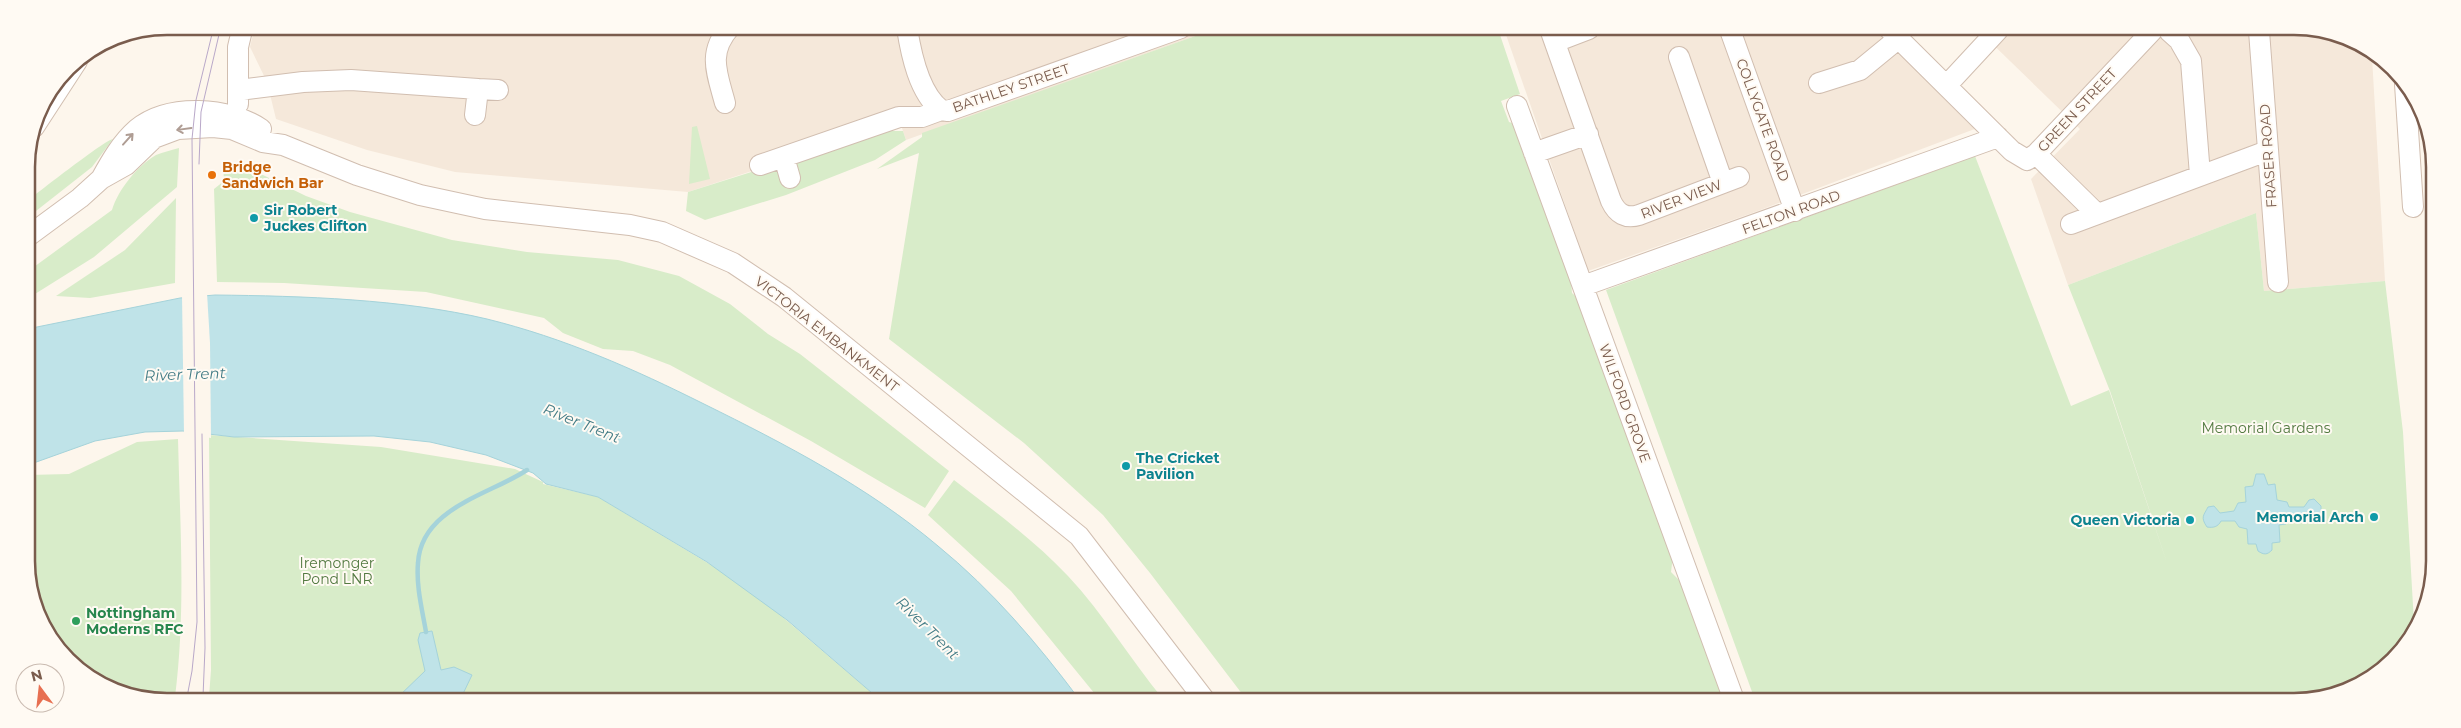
<svg xmlns="http://www.w3.org/2000/svg" width="2461" height="728" font-family="Montserrat,sans-serif">
<style>
.residential{fill:#f5e8da}
.green{fill:#d8ecc9}
.water{fill:#bfe3e8;stroke:#a5d3da}
.pier{fill:#fdf6ec}
.lines{fill:none;stroke-linecap:round;stroke-linejoin:round}
.stream{stroke:#a5d3da;stroke-width:4.5}
.minor-casing{stroke:#d1beb0;stroke-width:22}
.minor{stroke:#fff;stroke-width:20}
.tram{stroke:#b9a8c9;stroke-width:1}
.oneway{stroke:#af9d94}
.food-dot{fill:#e8710a;stroke:#fffaf3;stroke-width:2}
.culture-dot{fill:#0f9aa8;stroke:#fffaf3;stroke-width:2}
.leisure-dot{fill:#2e9e5b;stroke:#fffaf3;stroke-width:2}
.labels{text-anchor:middle;dominant-baseline:central;stroke-width:4;stroke-linejoin:round;paint-order:stroke}
.street-label{font-size:14px;fill:#7a5c4d;stroke:#fffaf3}
.food-label{font-size:14px;font-weight:bold;fill:#c56008;stroke:#fffaf3;text-anchor:start}
.culture-label{font-size:14px;font-weight:bold;fill:#0d838f;stroke:#fffaf3;text-anchor:start}
.park-label{font-size:14px;fill:#537a41;stroke:#fffaf3}
.leisure-label{font-size:14px;font-weight:bold;fill:#27864d;stroke:#fffaf3;text-anchor:start}
.water-label{font-size:15px;font-style:italic;fill:#437c86;stroke:#fffaf3}
.rim{fill:none;stroke:#7a5c4d;stroke-width:2.5}
</style>
<rect width="100%" height="100%" fill="#fdf6ec"/>
<!-- residential -->
<path class="residential" d="M255,26L1215,29L906,140L900,122L688,192L455,172L367,150L276,119L267,82L250,47Z
M1504,29L1874,30L1980,127L1755,212L1588,271Z
M1978,30L2330,31L2372,57L2385,281L2264,291L2256,213L2068,285L2031,179L2080,129Z"/>
<!-- green -->
<path class="green" d="M1215,29H1498L1520,94L1501,101L1509,122L1518,125L1571,282L1572,293L1581,301L1673,556L1671,572L1682,583L1724,700L1246,699L1150,573L1103,515L1024,443L889,339L919,153L877,169L922,137V133Z
M697,126L710,179L689,184L692,127Z
M881,131H903L906,140L875,160L786,195L705,220L686,211L688,192Z
M113,139L92,167L36,211L27,214V201C39,192 105,140 113,139Z
M179,148L177,187L94,257L27,299V272L112,210C118,190 137,166 156,155C163,152 172,150 179,148Z
M1975,156L2071,406L2109,390L2168,566L2110,391L2068,285L2256,213L2264,291L2385,281L2403,432L2414,623L2387,667L2348,691L2303,701L1755,700L1606,290Z
M223,163L263,175L306,196L350,212L452,240L527,252L618,260L679,276L730,304L768,334L800,354L949,471L925,508L811,441L670,365L633,351L603,349L563,333L544,318L426,292L284,283L217,282L214,189L224,181Z
M176,198L175,283L90,298L56,296L125,250Z
M209,435L381,447L515,469L543,482V484L598,497L746,586L879,699L209,697L211,670Z
M178,439C180,525 186,611 175,697H131L61,654L29,588L28,475L69,474L137,442Z
M954,480C993,510 1034,540 1068,576C1103,613 1130,659 1163,699H1099L1011,591L928,515Z"/>
<!-- water -->
<path class="water" d="M215,295C303,296 402,299 487,319C564,338 634,369 704,404C785,444 868,487 938,546C992,590 1037,643 1079,699H879L787,620L707,562L598,497L546,484L533,473L486,455L430,442L374,436L234,437L183,431L145,432L95,441L28,465L27,329L180,298Z
M2256,474H2264L2268,485L2275,484L2277,500L2287,502L2289,507H2304L2309,500L2314,499L2321,506V517L2311,520L2306,519L2305,515L2291,516L2286,524L2279,525L2280,542L2272,543V550C2267,555 2264,555 2258,551L2256,544H2248L2247,529L2239,527L2235,521H2221C2218,527 2213,528 2207,527C2200,517 2204,515 2208,507L2214,506L2220,513L2234,511L2238,503L2246,502L2245,487L2253,486Z
M432,631L441,670L454,667L472,675L461,698H397L425,671L418,640L420,633Z"/>
<!-- pier -->
<path class="pier" d="M207,293L210,343L211,438L184,434L182,295Z"/>
<g class="lines">
<!-- stream -->
<path class="stream" d="M426,632C422,609 416,586 418,563C421,508 489,495 527,470"/>
<!-- minor casing -->
<g class="minor-casing">
<path id="minor" d="M907,28C911,54 919,93 941,110
M1550,29L1611,201C1617,214 1626,219 1639,215L1739,177
M1730,30L1795,211
M1890,30L2012,151L2027,160L2036,154L2152,31
M2169,31L2179,40L2191,61L2200,175
M2259,31L2278,282
M1555,42L1589,29
M1679,57L1723,183
M1819,83L1860,70L1899,38
M2405,84L2413,207
M1947,85L1998,30
M478,89L498,90
M239,90L303,82L351,80L478,89L475,115
M725,103C717,73 707,53 730,27
M238,104V47L243,26
M1517,106L1734,700
M34,127L77,61
M1534,153L1588,134
M2036,154L2097,214
M784,157L790,178
M760,165L899,117H922L941,110L948,111L1181,28
M101,179C111,161 121,143 137,129C169,103 229,107 261,129
M2071,224L2267,151
M27,237L80,198L101,179L126,165L154,138L178,129L213,127L232,129L263,142L283,145L357,175L420,195L485,209L630,225L662,232L733,263L784,297L1079,536L1204,699
M1583,286L1998,137"/>
</g>
<!-- minor -->
<use href="#minor" class="minor"/>
<!-- tram -->
<path class="tram" d="M199,164L201,112L221,26
M202,434L205,648L203,697
M187,697L192,671L197,622L192,139L196,100L214,26"/>
</g>
<!-- one-way arrows -->
<defs><path id="oneway-shaft" d="M-6 0H5M1.5-3L5.5 0L1.5 3" fill="none" stroke-width="1.6" stroke-linecap="round" stroke-linejoin="round" transform="scale(1.25)"/></defs>
<g class="oneway">
<use href="#oneway-shaft" transform="translate(184 129) rotate(172)"/>
<use href="#oneway-shaft" transform="translate(128 139) rotate(-48)"/>
</g>
<!-- markers -->
<circle class="food-dot" cx="212" cy="175" r="5"/>
<g class="culture-dot">
<circle cx="254" cy="218" r="5"/>
<circle cx="1126" cy="466" r="5"/>
<circle cx="2374" cy="517" r="5"/>
<circle cx="2190" cy="520" r="5"/>
</g>
<circle class="leisure-dot" cx="76" cy="621" r="5"/>
<g class="labels">
<!-- street labels -->
<g class="street-label">
<text transform="translate(1011 88) rotate(-19)">BATHLEY STREET</text>
<text transform="translate(2077 110) rotate(-47)">GREEN STREET</text>
<text transform="translate(1763 120) rotate(70)">COLLYGATE ROAD</text>
<text transform="translate(2268 156) rotate(-94)">FRASER ROAD</text>
<text transform="translate(1681 199) rotate(-21)">RIVER VIEW</text>
<text transform="translate(1791 212) rotate(-20)">FELTON ROAD</text>
<text transform="translate(827 334) rotate(38)">VICTORIA EMBANKMENT</text>
<text transform="translate(1625 403) rotate(70)">WILFORD GROVE</text>
</g>
<!-- food labels -->
<g class="food-label">
<text x="222" y="167">Bridge<tspan x="222" dy="16">Sandwich Bar</tspan></text>
</g>
<!-- culture labels -->
<g class="culture-label">
<text x="264" y="210">Sir Robert<tspan x="264" dy="16">Juckes Clifton</tspan></text>
<text x="1136" y="458">The Cricket<tspan x="1136" dy="16">Pavilion</tspan></text>
<text x="2364" y="517" text-anchor="end">Memorial Arch</text>
<text x="2180" y="520" text-anchor="end">Queen Victoria</text>
</g>
<!-- park labels -->
<g class="park-label">
<text x="2266" y="428">Memorial Gardens</text>
<text x="337" y="563">Iremonger<tspan x="337" dy="16">Pond LNR</tspan></text>
</g>
<!-- leisure labels -->
<g class="leisure-label">
<text x="86" y="613">Nottingham<tspan x="86" dy="16">Moderns RFC</tspan></text>
</g>
<!-- water labels -->
<g class="water-label">
<text transform="translate(185 374) rotate(-2)">River Trent</text>
<text transform="translate(582 423) rotate(22)">River Trent</text>
<text transform="translate(928 628) rotate(45)">River Trent</text>
</g>
</g>
<!-- crop -->
<path d="M0 0H2461V728H0ZM167 35H2294A132 132 0 0 1 2426 167V561A132 132 0 0 1 2294 693H167A132 132 0 0 1 35 561V167A132 132 0 0 1 167 35Z" fill="#fffaf3" fill-rule="evenodd"/>
<path class="rim" d="M167 35H2294A132 132 0 0 1 2426 167V561A132 132 0 0 1 2294 693H167A132 132 0 0 1 35 561V167A132 132 0 0 1 167 35Z"/>
<!-- north arrow -->
<g transform="translate(40 688) rotate(345)"><circle r="24" fill="#fffaf3" stroke="#cabbb1"/>
<path d="M0-4L9 19L0 12L-9 19Z" fill="#e76f51"/>
<text y="-8" font-size="14" font-weight="bold" text-anchor="middle" fill="#7a5c4d">N</text>
</g>
</svg>
